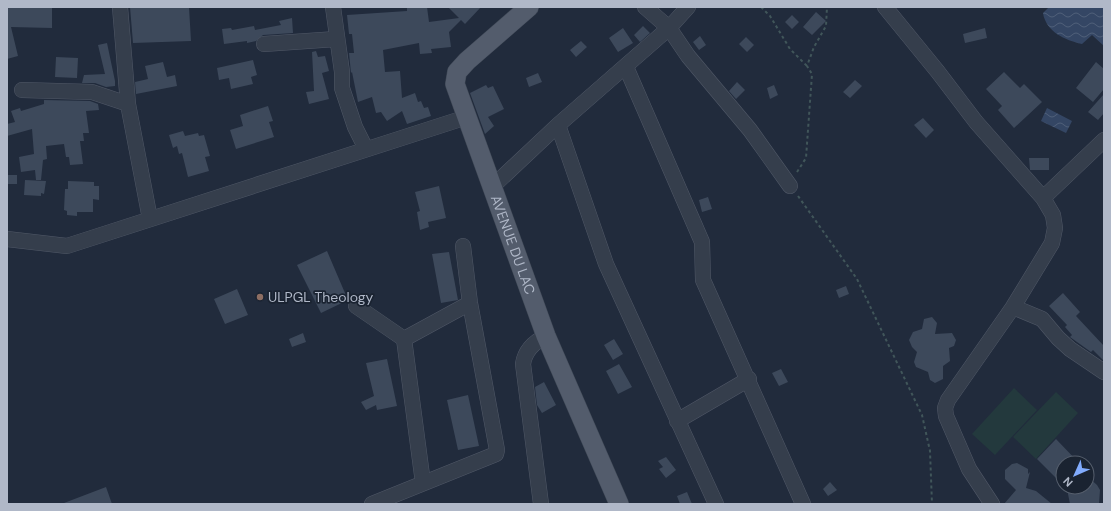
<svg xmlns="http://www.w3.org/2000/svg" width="1111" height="511" font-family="'DM Sans',sans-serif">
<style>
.pitch{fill:#23393d}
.water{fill:url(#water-waves)}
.building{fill:#3d495b}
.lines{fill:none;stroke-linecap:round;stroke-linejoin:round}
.minor-casing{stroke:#505867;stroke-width:16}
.major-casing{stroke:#3e4755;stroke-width:20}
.path{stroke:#41565a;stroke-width:2;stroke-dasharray:3 3;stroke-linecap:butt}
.minor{stroke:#353e4c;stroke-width:15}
.major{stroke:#535c6c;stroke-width:19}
.education-dot{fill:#8d6e63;stroke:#1a2331;stroke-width:1.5}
.labels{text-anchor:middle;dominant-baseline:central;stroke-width:3.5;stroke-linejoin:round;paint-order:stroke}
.street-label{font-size:14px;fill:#b0b8c8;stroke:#1a2331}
.poi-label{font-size:14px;fill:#b0b8c8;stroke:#1a2331;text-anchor:start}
</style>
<defs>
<pattern id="water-waves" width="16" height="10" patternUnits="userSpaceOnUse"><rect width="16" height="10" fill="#344664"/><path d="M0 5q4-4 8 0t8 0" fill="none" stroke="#4f5f79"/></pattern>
</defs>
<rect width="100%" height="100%" fill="#212b3c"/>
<!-- pitch -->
<path class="pitch" d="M1014,388L1037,410L995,455L972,434Z
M1056,392L1078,413L1036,459L1013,437Z"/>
<!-- water -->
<path class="water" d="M1049,7H1104V46L1092,35L1082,44C1065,40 1046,32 1043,13Z
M1047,108L1072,121L1066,133L1041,121Z"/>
<!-- building -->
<path class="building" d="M7,7H52V28L11,27L18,56L7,59V25H8Z
M130,7H189L191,41L133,43Z
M407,7H427L429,22L459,18L448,7H481L465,24L461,20L449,32L451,47L431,49L432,53L420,54L419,43L383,50L385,72L400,71L402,98L415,93L418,102L421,101L424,108L428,107L431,116L407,124L402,111L387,121L381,112L376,113L372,97L358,102L352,72L351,73L349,53H354L352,34H349L347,15L407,11Z
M816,12L826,21L812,35L803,27Z
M792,15L799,22L792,29L785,22Z
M292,18L293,33L263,35L256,41L247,43V41L224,44L222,29L231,28L232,30L254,26L255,30L281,25L279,21Z
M643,26L650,33L640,42L634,35Z
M623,28L633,43L618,52L609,38Z
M985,28L987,38L965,43L963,34Z
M700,36L706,45L699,50L693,42Z
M746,37L754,45L747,52L739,44Z
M581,41L587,47L576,57L570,50Z
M107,43L115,81V86L106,87L95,83H82L84,75L105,74L98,45Z
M316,51L318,57L325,56L329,71L322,73L329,99L309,104L306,92L314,91L312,52Z
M56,57L78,58L77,78L55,77Z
M253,60L257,75L251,77L253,84L231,89L229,78L219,80L217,68Z
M163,62L167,77L175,75L177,86L136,94L135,82L148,79L145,66Z
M1096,62L1104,69V89L1093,102L1076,88Z
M1004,72L1020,88L1024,84L1042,102L1014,128L998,110L1002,106L986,89Z
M538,73L542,82L529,87L526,78Z
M855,80L862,86L850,98L843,92Z
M737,82L745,90L736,99L729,91Z
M486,85L488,88L493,86L504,109L488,117L494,126L485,134L470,93Z
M774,85L778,95L770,99L767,88Z
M1104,94V113L1098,120L1088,112Z
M44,100L90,101L98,104L99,110L86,111L89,133H83L84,141H80L83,164L70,165L69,157H66L64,144L46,146L47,159L43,160L41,180H36L35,170L21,172L19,157L34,154L32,129L7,136V124L15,122L11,111L20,108L21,111L44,104Z
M268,106L273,121L269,122L274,137L236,149L230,130L243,126L240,115Z
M923,118L934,130L926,138L914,125Z
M183,131L185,136L198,133L199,136L204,135L210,156L205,157L209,171L188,177L182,153L179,154L177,146L173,148L169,135Z
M1029,158H1049V170H1030Z
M8,175H17V184H7Z
M25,180L46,181L44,194L41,193V196L24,195Z
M68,181L94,182V186H99V200L93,199V212H77V216L67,215V211L64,210L65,189H68Z
M439,186L446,218L428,222L429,227L420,230L417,212L420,211L415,192Z
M708,197L712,209L702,212L699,200Z
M327,251L348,300L321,313L297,265Z
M449,252L458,300L441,303L432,254Z
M846,286L849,294L839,298L836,290Z
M237,289L248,315L225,324L214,299Z
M1063,293L1080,312L1076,316L1104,346V361L1093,350L1091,352L1070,337L1072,335L1065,327L1067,325L1049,306Z
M932,317L937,323L935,334L952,333L956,340L954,346L949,348L950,361L943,366V379L935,383L930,380L928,372L916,367L914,362L917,352L912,347L909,340L913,332L922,329L924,319Z
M303,333L306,342L292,347L289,339Z
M614,339L623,354L613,360L604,345Z
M387,359L397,406L377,410L376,405L366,410L361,402L374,396L366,363Z
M619,364L632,387L618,394L606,371Z
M781,369L788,382L779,386L772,373Z
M544,382L556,405L542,413L537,405L535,387Z
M468,395L479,446L458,450L447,400Z
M1056,439L1079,463H1063V472L1057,479L1037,459Z
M666,457L676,470L666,478L659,469L663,467L658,461Z
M1017,463L1028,469V474L1030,472L1026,488L1036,491L1052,504H1004L1016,490L1005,479V470L1012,464Z
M1087,476L1097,485L1100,490L1099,504H1070L1068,494L1069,487H1087Z
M830,482L837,490L828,496L823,489Z
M106,487L112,504H65L64,503Z
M687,492L692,504H680L677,496Z"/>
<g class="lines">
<!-- minor casing -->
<g class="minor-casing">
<path id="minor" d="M120,7L128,104L150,219
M333,7L342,72V88L355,127L366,149
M645,7L669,28L688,56L750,130L790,186
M885,7L938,72L976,122L1043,198L1053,215L1055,228L1052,243L1013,307L948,400L945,408L946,416L969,469L992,504
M264,44L336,39
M626,67L702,242L703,280L803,504
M22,90L92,92L128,104
M558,125L606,264L716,504
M492,187L558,125L669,28L688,7
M1043,198L1104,140
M7,239L67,246L467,117
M356,306L404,339
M1013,307L1042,319L1058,338L1070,349L1104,372
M677,421L749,379
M423,483L404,339L470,303
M372,504L496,454L497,450L470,303L463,246
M541,504L523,364C525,350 534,342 546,336"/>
</g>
<!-- major casing -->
<g class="major-casing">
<g id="major">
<path id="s1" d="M529,7L467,61L457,72L455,84L546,336L619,504"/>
</g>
</g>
<!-- path -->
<path class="path" d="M761,7L770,16L790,49L807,66
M797,172L806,158L812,74L807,66L814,47L826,26L827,7
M798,196L857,279L922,415L930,451L932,504"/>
<!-- minor -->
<use href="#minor" class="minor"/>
<!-- major -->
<use href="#major" class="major"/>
</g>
<!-- markers -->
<circle class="education-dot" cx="260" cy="297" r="4"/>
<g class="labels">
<!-- street labels -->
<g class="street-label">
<text stroke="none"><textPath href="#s1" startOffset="280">AVENUE DU LAC</textPath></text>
</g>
<!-- poi labels -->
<g class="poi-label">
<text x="268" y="297">ULPGL Theology</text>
</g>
</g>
<!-- border -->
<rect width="1111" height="511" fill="none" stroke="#b0b8c8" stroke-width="16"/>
<!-- north arrow -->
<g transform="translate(1075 475) rotate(225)"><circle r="19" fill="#1a2331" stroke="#565f6d"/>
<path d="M0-3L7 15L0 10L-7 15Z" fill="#81abfc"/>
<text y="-6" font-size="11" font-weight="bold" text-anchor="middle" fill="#b0b8c8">N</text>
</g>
</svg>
